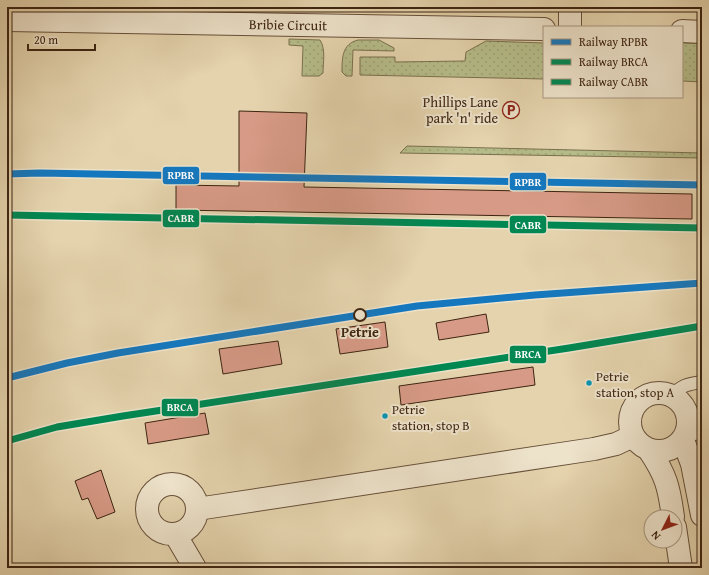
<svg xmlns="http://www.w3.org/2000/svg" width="709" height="575" font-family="'Gentium Book Plus',serif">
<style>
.grass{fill:url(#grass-dots);stroke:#7a704e}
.building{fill:#d79a86;stroke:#3e2512}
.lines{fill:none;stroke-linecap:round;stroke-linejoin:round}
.lane-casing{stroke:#685039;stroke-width:14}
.street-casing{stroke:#685039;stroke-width:24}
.lane{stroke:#ede2ca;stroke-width:12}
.street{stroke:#ede2ca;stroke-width:22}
.rail-1-casing{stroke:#ede2ca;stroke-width:10}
.rail-2-casing{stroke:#ede2ca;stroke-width:10}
.rail-3-casing{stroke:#ede2ca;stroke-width:10}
.rail-1{stroke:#1578be;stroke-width:7}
.rail-2{stroke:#008752;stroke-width:7}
.rail-3{stroke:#008752;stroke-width:7}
.stop-dot{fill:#ede2ca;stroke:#3e2512;stroke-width:2}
.bus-dot{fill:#0995b2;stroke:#ede2ca;stroke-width:1.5}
.labels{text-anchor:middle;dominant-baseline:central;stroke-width:4;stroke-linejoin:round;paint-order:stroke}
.bus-label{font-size:13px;fill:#3e2512;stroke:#ede2ca;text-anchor:start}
.street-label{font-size:14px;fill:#3e2512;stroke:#ede2ca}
.poi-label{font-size:14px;fill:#3e2512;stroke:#ede2ca;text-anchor:end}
.stop-label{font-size:14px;font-weight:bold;fill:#3e2512;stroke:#ede2ca}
.line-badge{stroke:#ede2ca;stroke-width:1.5}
.badge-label{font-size:11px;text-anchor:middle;font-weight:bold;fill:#fff}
</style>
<defs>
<pattern id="grass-dots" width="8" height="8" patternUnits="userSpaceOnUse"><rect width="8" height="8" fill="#b5bc89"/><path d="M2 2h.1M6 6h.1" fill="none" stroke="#9da175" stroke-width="1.8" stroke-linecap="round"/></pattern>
</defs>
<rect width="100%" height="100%" fill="#e4d3ad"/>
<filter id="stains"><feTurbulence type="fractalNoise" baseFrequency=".005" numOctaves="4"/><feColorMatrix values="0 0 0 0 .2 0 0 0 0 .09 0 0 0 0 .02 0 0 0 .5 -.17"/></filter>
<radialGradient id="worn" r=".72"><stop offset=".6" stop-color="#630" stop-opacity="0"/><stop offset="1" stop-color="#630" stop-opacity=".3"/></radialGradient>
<!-- grass -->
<path class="grass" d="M289,39L320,40C326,49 323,63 323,73L319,76H302L303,46L289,45Z
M358,40H379L394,48V51L353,50L352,76H346L342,72C342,58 342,44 358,40Z
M486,41L544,43V79L360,75V57H395V62L465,61L466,52Z
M682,43H702V82L682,81Z
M407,146L702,153V158L400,153Z"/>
<!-- building -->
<path class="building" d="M239,111L307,113L304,187L692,194V219L176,210V185L239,186Z
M486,314L489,332L439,340L436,323Z
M385,322L388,347L340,354L336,329Z
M278,341L282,364L223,374L219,349Z
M533,367L535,385L401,405L399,386Z
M205,413L209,434L148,444L145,423Z
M101,470L115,512L97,519L88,498L82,500L75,481Z"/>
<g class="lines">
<!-- lane casing -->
<g class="lane-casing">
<path id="lane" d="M672,396C681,385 688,384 702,382
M685,435L702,433"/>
</g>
<!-- street casing -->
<g class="street-casing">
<g id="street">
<path d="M570,7V27"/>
<path id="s1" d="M7,20L544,29"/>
<path d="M682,31L702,32"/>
<circle cx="659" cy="422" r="29"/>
<path d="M683,440L692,464L702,515"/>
<path d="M649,450C666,475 669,487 673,517"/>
<circle cx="172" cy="509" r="25"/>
<path d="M197,509L594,449L616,444L633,436"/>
<path d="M675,527L681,568"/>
<path d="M175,534L195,568"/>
</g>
</g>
<!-- lane -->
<use href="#lane" class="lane"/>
<!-- street -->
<use href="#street" class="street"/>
<!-- rail-1 casing -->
<g class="rail-1-casing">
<path id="rail-1" d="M7,174L40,173L702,185
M7,378L67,363L118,353L417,306L535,295L702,283"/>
</g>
<!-- rail-2 casing -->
<g class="rail-2-casing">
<path id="rail-2" d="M7,441L57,427L123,416L569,348L702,326"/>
</g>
<!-- rail-3 casing -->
<g class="rail-3-casing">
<path id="rail-3" d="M7,215L702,228"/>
</g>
<!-- rail-1 -->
<use href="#rail-1" class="rail-1"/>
<!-- rail-2 -->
<use href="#rail-2" class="rail-2"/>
<!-- rail-3 -->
<use href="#rail-3" class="rail-3"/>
</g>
<!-- icons -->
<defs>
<g id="parking-ring" transform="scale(0.9)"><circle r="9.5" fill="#ede2ca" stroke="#8f2418" stroke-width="1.5"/><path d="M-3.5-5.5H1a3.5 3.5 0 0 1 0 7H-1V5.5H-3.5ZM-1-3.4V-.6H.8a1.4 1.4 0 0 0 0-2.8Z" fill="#8f2418"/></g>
</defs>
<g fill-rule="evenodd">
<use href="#parking-ring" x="511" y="110"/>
</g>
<!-- markers -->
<circle class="stop-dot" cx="360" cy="315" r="6"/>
<g class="bus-dot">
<circle cx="589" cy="383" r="3.5"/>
<circle cx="385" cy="416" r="3.5"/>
</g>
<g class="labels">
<!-- bus labels -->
<g class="bus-label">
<text x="596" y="376">Petrie<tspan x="596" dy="16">station, stop A</tspan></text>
<text x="392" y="409">Petrie<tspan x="392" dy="16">station, stop B</tspan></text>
</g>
<!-- street labels -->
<g class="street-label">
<text stroke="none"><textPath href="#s1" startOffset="281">Bribie Circuit</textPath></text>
</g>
<!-- poi labels -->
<g class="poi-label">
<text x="498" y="102">Phillips Lane<tspan x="498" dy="16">park 'n' ride</tspan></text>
</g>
<!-- stop labels -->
<g class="stop-label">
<text x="360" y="332">Petrie</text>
</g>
</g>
<g class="line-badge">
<rect x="162" y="166" width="38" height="19" rx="4" fill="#1578be"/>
<rect x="509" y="172" width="38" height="19" rx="4" fill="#1578be"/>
<rect x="162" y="209" width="38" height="19" rx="4" fill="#008752"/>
<rect x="509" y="215" width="38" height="19" rx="4" fill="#008752"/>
<rect x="509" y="345" width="38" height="19" rx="4" fill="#008752"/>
<rect x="161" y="398" width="38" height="19" rx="4" fill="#008752"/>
</g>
<g class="badge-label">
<text x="181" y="179">RPBR</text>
<text x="528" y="186">RPBR</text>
<text x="181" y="222">CABR</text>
<text x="528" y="229">CABR</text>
<text x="528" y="358">BRCA</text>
<text x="180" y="411">BRCA</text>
</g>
<!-- margin -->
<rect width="709" height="575" fill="none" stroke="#e4d3ad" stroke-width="24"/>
<rect x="8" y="8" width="693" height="559" fill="none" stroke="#3e2512" stroke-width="2"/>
<rect x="12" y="12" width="685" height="551" fill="none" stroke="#3e2512"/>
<!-- legend -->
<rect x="543" y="26" width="140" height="72" fill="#ede2ca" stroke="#a79680"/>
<rect x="551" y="39" width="20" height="6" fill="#1578be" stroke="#a79680"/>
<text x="579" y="46" font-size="12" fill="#3e2512">Railway RPBR</text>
<rect x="551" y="59" width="20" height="6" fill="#008752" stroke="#a79680"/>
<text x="579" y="66" font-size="12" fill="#3e2512">Railway BRCA</text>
<rect x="551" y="79" width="20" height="6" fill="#008752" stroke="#a79680"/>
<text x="579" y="86" font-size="12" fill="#3e2512">Railway CABR</text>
<!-- north arrow -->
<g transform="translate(663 529) rotate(228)"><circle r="19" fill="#ede2ca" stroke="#a79680"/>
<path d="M0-3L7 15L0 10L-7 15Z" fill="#8f2418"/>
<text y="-6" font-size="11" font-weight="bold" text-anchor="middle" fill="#3e2512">N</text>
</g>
<!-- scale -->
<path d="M28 44v6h67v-6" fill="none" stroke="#3e2512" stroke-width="2"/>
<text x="34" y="44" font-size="12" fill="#3e2512" stroke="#ede2ca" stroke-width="3" paint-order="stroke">20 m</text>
<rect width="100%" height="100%" filter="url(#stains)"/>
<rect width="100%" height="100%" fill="url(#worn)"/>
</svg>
